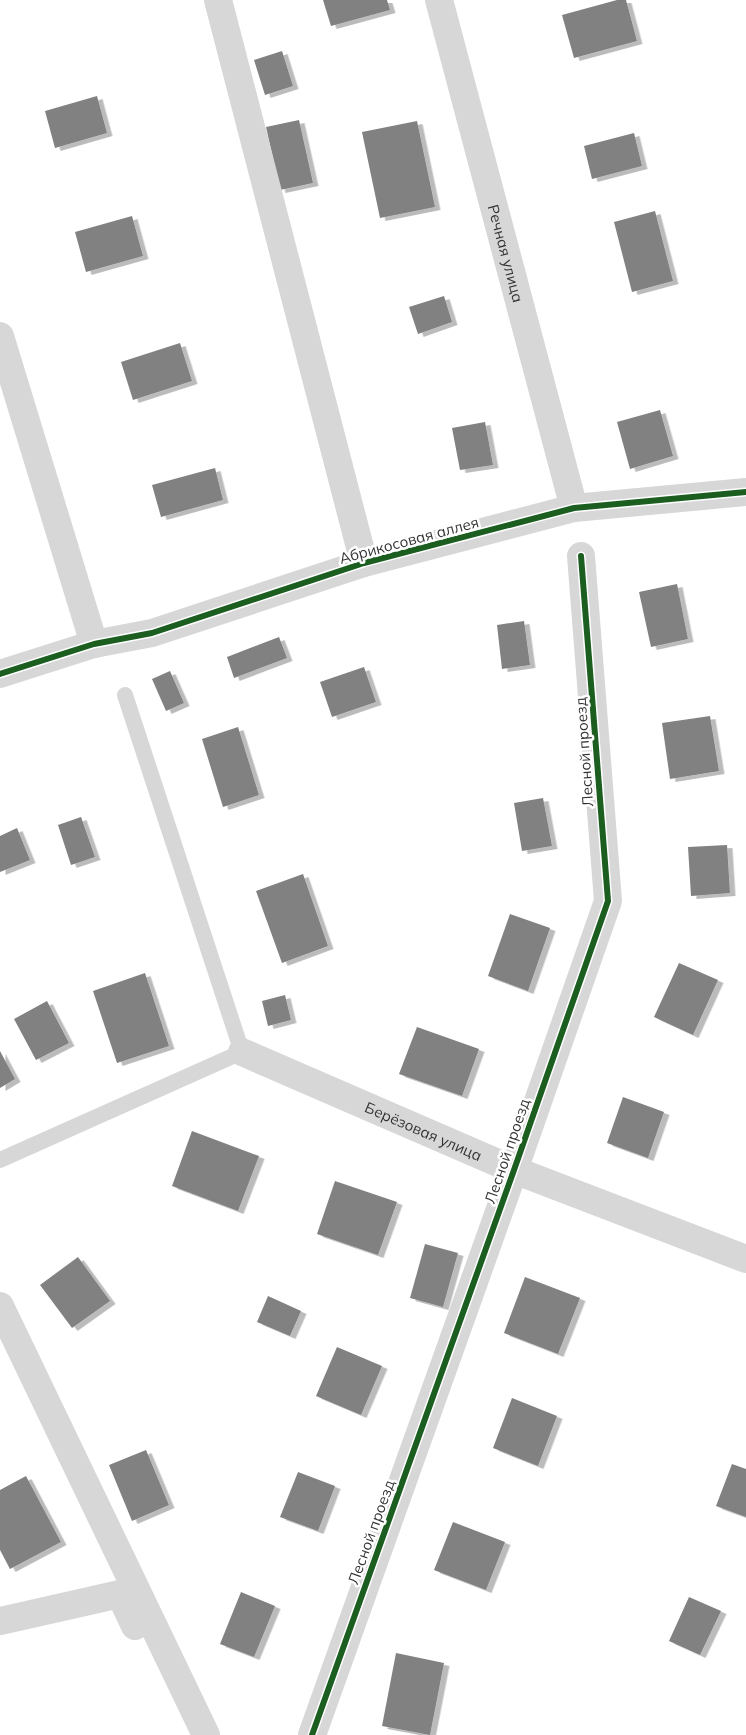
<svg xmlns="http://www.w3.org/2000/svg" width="746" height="1735" font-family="Mulish,sans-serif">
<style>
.building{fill:#818181;filter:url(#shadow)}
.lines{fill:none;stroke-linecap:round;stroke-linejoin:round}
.lane{stroke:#d7d7d7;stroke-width:16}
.street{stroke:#d7d7d7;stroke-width:28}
.cycleway-casing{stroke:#fff;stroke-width:9}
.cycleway{stroke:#1b5e20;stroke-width:6}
.labels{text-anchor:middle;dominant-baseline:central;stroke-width:5;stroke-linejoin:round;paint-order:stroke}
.street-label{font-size:15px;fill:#333;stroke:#fff}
</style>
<defs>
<filter id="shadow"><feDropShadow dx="5.5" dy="3" stdDeviation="0" flood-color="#0004"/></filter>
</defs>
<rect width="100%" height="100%" fill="#fff"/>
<!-- building -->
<path class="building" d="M323,0H387L390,10L331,26Z
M617,0H626L637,41L574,58L562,15Z
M282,51L293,86L265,95L254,60Z
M97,96L107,133L55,148L45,111Z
M299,120L313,183L280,190L266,127Z
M417,121L435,207L380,218L362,132Z
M634,133L642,166L592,179L584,146Z
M655,211L673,281L632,292L614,222Z
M132,216L143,256L86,272L75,232Z
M444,296L452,322L418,334L409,307Z
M180,343L192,381L133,400L121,362Z
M660,410L673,456L630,469L617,422Z
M485,422L493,465L460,470L452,428Z
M215,468L223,500L161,517L152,485Z
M677,584L688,639L651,647L639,592Z
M524,621L530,665L502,669L497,625Z
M279,637L287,658L234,678L227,657Z
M364,667L376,702L332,717L320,682Z
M170,671L184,703L166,711L152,679Z
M710,716L719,771L670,779L662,723Z
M238,727L259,795L223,807L202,739Z
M543,798L552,846L522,851L514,803Z
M81,817L95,857L71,865L58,825Z
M17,828L30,860L0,872V836Z
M727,845L730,893L691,896L688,847Z
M303,874L328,946L282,963L256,891Z
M510,914L550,928L528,991L488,976Z
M679,963L718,980L693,1035L654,1017Z
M145,973L169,1046L117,1063L93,991Z
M285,995L291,1020L268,1026L262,1001Z
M47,1001L69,1043L36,1060L14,1019Z
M417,1027L479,1049L462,1096L399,1074Z
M0,1051L15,1079L0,1088Z
M623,1097L664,1112L648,1158L607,1143Z
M192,1131L259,1156L238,1211L172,1186Z
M335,1181L397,1202L378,1255L317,1234Z
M425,1244L458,1253L443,1307L410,1298Z
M78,1257L110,1301L72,1328L40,1285Z
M525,1277L580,1298L558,1354L504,1333Z
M268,1296L301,1311L290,1336L257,1322Z
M337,1347L382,1366L361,1415L316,1396Z
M512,1398L557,1416L538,1466L493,1448Z
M146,1450L169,1505L132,1521L109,1465Z
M732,1464L746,1469V1517L716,1506Z
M298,1472L335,1486L318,1531L280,1517Z
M26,1476L61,1542L10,1569L0,1550V1490Z
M453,1522L505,1542L486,1590L434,1570Z
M241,1592L275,1606L254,1657L220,1644Z
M689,1597L721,1611L700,1655L669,1641Z
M396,1653L444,1663L430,1735L382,1726Z"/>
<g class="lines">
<!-- lane -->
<path class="lane" d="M0,1160L242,1052L125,695"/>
<!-- street -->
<g class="street">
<path d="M218,0L364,563"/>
<path id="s1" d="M439,0L574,508"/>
<path d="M0,336L94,644"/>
<path d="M0,674L94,644L152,633L364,563L574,508L746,492"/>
<path id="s2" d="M242,1052L514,1170L746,1259"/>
<path d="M0,1306L206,1735"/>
<path d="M0,1621L120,1594L135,1626"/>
<path d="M312,1735L514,1170L608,901L581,556"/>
</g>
<!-- cycleway casing -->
<g class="cycleway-casing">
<path id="cycleway" d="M0,674L94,644L152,633L364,563L574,508L746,492
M312,1735L514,1170L608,901L581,556"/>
</g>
<!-- cycleway -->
<use href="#cycleway" class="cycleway"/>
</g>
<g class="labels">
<!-- street labels -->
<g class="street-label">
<text stroke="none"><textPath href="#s1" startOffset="262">Речная улица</textPath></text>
<text transform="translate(409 540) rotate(-15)">Абрикосовая аллея</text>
<text transform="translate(584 752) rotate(-94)">Лесной проезд</text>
<text stroke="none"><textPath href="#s2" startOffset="198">Берёзовая улица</textPath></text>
<text transform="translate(507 1151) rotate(-71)">Лесной проезд</text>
<text transform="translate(371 1532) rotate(-70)">Лесной проезд</text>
</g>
</g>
</svg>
